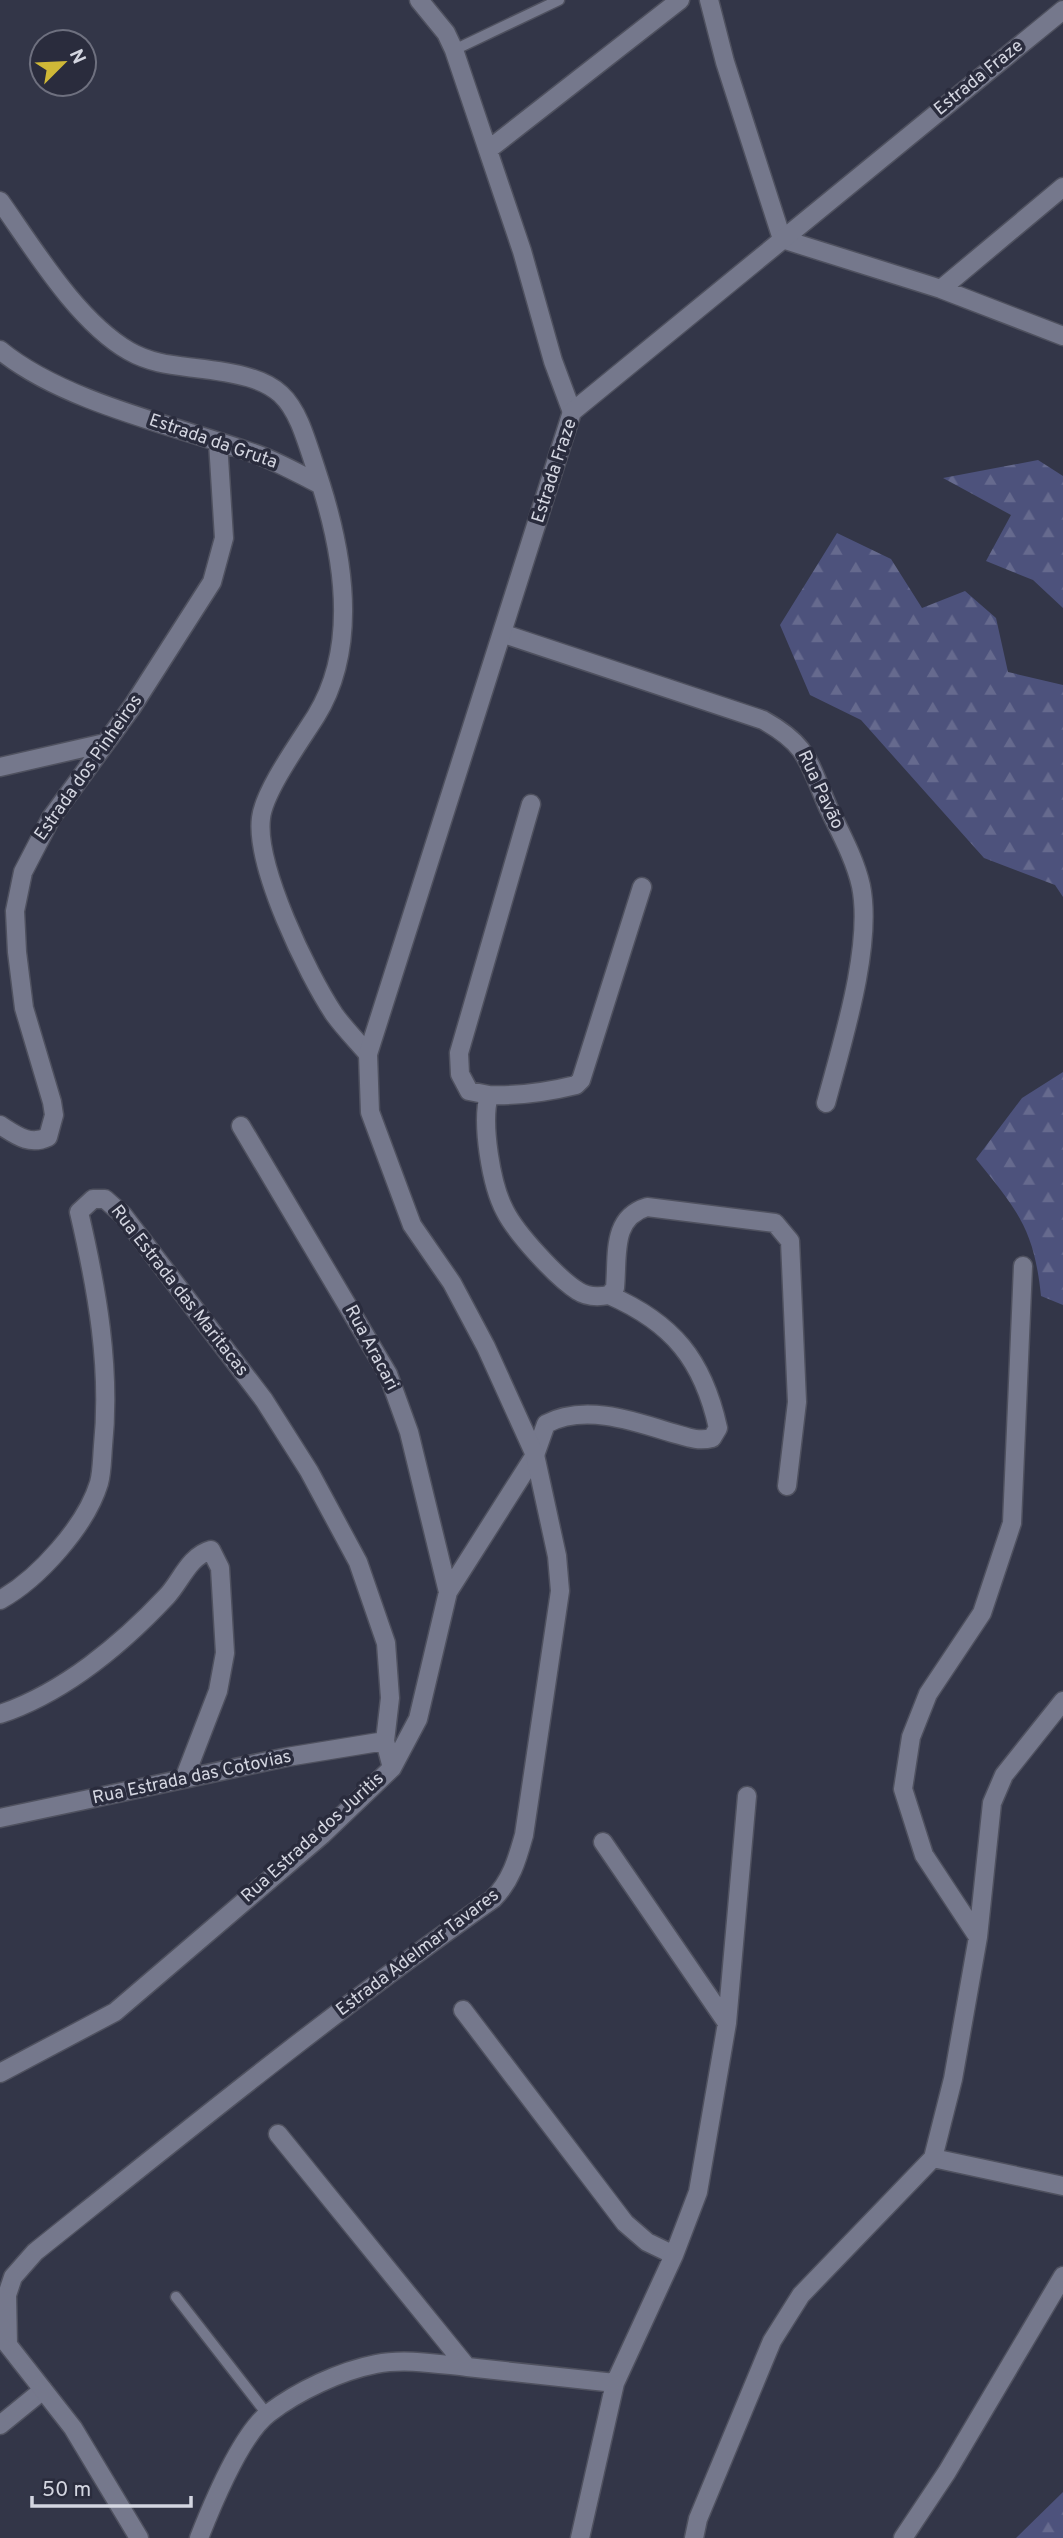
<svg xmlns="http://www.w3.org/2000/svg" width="1063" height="2538" font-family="Overpass,sans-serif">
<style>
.forest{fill:url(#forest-firs)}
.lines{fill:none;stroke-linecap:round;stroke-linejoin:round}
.service-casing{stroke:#4f515f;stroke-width:13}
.minor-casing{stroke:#4f515f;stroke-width:21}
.tertiary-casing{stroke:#4f515f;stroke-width:21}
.service{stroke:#75788c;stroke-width:10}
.minor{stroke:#75788c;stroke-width:18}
.tertiary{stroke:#75788c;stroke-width:18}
.labels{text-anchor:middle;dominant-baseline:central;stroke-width:7;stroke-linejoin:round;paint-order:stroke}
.street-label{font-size:18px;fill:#d4d6e1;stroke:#2a2c3d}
</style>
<defs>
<pattern id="forest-firs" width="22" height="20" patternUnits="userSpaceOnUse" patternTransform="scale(1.75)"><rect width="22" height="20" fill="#4d527c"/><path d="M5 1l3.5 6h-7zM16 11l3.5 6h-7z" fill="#666a8e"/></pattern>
</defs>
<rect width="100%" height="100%" fill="#333648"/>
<!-- forest -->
<path class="forest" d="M1038,460L1063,476V608L1033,580L986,561L1011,515L943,478Z
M837,533L891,559L922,608L965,591L996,618L1008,672L1063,685V897L1055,885L984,858L861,720L810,695L780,625Z
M1063,1072V1305L1041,1296C1034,1228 1017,1210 976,1159L1022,1098Z
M1063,2492V2538H1016Z"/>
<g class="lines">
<!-- service casing -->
<g class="service-casing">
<path id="service" d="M454,50L559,0
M176,2297L267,2414"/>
</g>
<!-- minor casing -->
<g class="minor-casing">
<path id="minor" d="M419,0L446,33L454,50L522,251L553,361L572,412
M709,0L725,62L782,239L941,289L1063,336
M488,150L680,0
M0,201C34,249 77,321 129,351C150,363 171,365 195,368C293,379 292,396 321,485
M941,289L1063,187
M0,350C63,402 176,426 253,453C277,461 299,474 321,485C344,558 358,648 316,716C301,740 264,791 261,818C255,866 307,973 334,1014C344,1028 357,1041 368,1054
M504,634L763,720C808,745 808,761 828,807C840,832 855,859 861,886C873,946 842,1043 826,1103
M0,767L105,743
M531,804L459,1053L460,1074L469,1091L489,1095C481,1123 491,1185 505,1211C516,1233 557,1278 578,1291C587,1297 598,1297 609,1295L615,1288C618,1255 611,1218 647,1207L775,1223L790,1241L797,1402L787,1486
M489,1095C518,1096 548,1092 576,1085L581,1080L642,887
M0,1125C16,1135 29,1146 48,1137L54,1115L52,1102L24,1008L17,952L15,911L23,872L51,818L132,707L212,582L224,538L218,442
M241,1126L388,1374L409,1432L448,1592
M0,1600C38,1579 86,1526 99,1483C102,1472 102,1458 103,1446C111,1367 97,1289 79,1212L93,1199H105L123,1215L264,1400L309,1471L358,1562L386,1643L390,1698L385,1741L392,1768
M0,1714C63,1693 122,1644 167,1596C181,1581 189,1556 211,1550L220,1568L225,1653L218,1691L184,1779
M0,1818L287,1757L385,1741
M603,1842L727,2023
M978,1937L924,1855L903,1789L911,1737L928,1694L982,1613L1012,1523L1023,1266
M463,2010L625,2223L647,2242L674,2255
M0,2073L115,2012L322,1835L392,1768L418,1719L448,1592L535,1455L546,1424C583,1404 631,1420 669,1432C685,1436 696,1442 712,1438L718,1428C703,1360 673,1323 609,1295
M278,2134L467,2367L615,2383
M933,2158L1063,2186
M0,2425L43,2390
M199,2538C212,2505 241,2434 269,2413C298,2391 340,2371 376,2364C405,2358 438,2364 467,2367
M580,2538L615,2383L674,2255L698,2192L727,2023L747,1796
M694,2538L698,2519L772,2341L801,2295L933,2158L953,2079L978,1937L992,1803L1004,1775L1063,1701
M903,2538L947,2472L1063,2276"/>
</g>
<!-- tertiary casing -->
<g class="tertiary-casing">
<path id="tertiary" d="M139,2538L73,2428L8,2345L7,2295L13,2277L35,2252C185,2132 335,2010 493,1899C511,1881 517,1860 524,1835L560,1591L557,1556L535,1455L486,1347L452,1283L412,1225L370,1112L368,1054L572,412L1063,10"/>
</g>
<!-- service -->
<use href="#service" class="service"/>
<!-- minor -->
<use href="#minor" class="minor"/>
<!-- tertiary -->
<use href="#tertiary" class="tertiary"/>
</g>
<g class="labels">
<!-- street labels -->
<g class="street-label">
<text transform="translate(979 78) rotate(-39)">Estrada Fraze</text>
<text transform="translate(213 442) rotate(19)">Estrada da Gruta</text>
<text transform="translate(555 471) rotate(-72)">Estrada Fraze</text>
<text transform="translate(89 768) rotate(-55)">Estrada dos Pinheiros</text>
<text transform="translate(820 790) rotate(65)">Rua Pavão</text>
<text transform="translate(179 1291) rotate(52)">Rua Estrada das Maritacas</text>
<text transform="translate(371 1348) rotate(62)">Rua Aracari</text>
<text transform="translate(192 1778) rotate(-12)">Rua Estrada das Cotovias</text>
<text transform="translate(313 1838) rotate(-42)">Rua Estrada dos Juritis</text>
<text transform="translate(418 1953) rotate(-37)">Estrada Adelmar Tavares</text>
</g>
</g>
<!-- north arrow -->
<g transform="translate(63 63) rotate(66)"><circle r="33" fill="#2a2c3d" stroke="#6e707f" stroke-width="2"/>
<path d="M0-5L12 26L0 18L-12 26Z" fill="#cfb837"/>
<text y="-10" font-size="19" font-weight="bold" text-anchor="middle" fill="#d4d6e1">N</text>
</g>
<!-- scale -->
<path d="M32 2496v10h159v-10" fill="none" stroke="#d4d6e1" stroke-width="3.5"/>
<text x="42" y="2496" font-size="21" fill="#d4d6e1" stroke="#2a2c3d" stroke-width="5" paint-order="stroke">50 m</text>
</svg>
